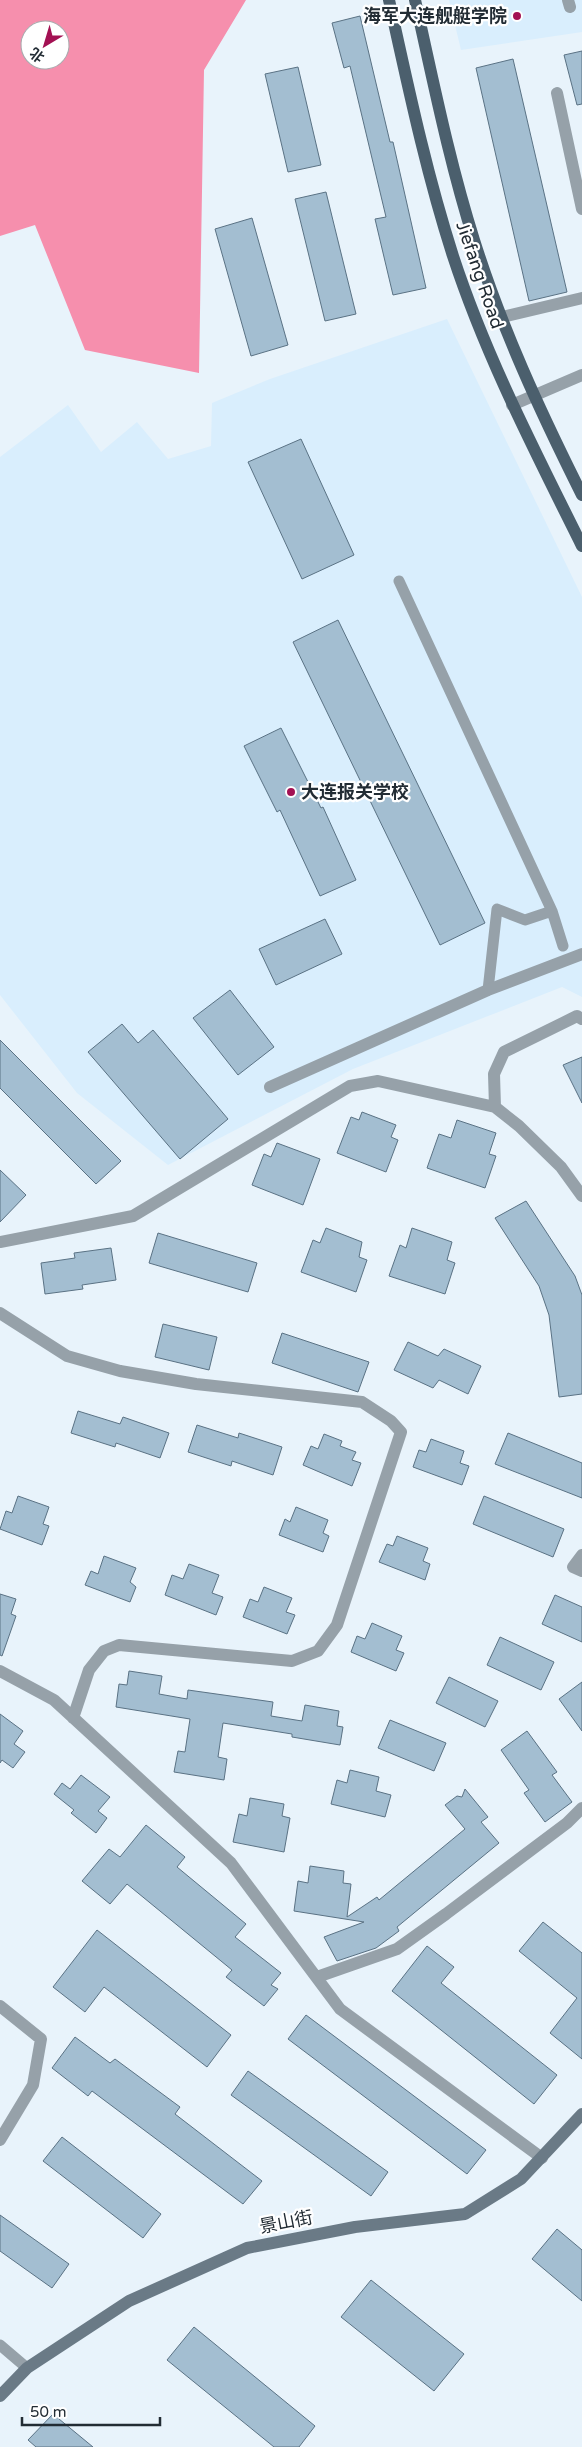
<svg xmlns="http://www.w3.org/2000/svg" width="582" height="2447" font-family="'Varela Round','Noto Sans SC',sans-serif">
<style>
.built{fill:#d9eefd}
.forest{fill:#f68fad;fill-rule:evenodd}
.building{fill:#a3bed1;stroke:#5a7284}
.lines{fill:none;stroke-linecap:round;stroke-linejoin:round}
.lane{stroke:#96a1a9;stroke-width:11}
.street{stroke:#96a1a9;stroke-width:12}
.secondary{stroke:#6a7a86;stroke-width:12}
.primary{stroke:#4b5f6d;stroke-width:12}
.poi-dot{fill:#a31153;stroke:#fff;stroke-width:2}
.labels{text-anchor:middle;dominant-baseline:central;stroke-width:4.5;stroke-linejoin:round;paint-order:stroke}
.poi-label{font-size:18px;font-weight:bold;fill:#222c34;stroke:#fff;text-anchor:end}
.street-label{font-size:18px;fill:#222c34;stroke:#fff}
</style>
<rect width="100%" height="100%" fill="#e8f3fb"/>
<!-- built -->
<path class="built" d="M449,0H582V32L461,50Z
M447,319L582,597V997L562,987L353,1069L168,1165L77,1093L0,995V457L68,405L101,452L137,422L168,459L211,446L212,403L270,379Z"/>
<!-- forest -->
<path class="forest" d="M0,0H246L204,70L199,373L85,350L35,225L0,236ZM30,30H60V60H30Z"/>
<!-- building -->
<path class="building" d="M360,16L390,142H393L426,288L393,295L375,219L386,217L350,66L344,68L332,23Z
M582,51V104L577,105L564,55Z
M513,59L567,292L529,301L476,68Z
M298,67L321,165L288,172L265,74Z
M326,192L356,314L325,321L295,199Z
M252,218L288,345L251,356L215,229Z
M301,439L354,555L302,579L248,462Z
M338,620L485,923L440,945L293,642Z
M281,728L321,808L323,807L356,880L320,896L280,810L277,812L244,746Z
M325,919L342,954L276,985L259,949Z
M230,990L274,1047L238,1075L193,1018Z
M122,1024L138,1043L153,1030L228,1119L180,1159L88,1052Z
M0,1040L121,1161L96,1184L0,1088Z
M582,1057V1103L563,1065Z
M362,1112L396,1125L391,1137L398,1140L386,1172L337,1153L351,1117L359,1120Z
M457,1120L496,1133L489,1154L496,1156L485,1188L427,1168L439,1134L451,1138Z
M277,1143L320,1159L303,1205L252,1185L264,1154L271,1157Z
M0,1170L26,1195L0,1222Z
M526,1201L575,1276L582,1295V1394L559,1397L549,1315L539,1286L495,1218Z
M326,1228L362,1242L359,1257L367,1260L356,1292L301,1272L313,1240L320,1243Z
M412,1228L452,1242L447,1260L455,1263L445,1294L389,1276L400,1245L406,1248Z
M158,1233L257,1263L248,1292L149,1263Z
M111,1248L116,1280L82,1285L83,1289L45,1294L41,1263L75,1258L74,1253Z
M163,1324L217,1337L209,1370L155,1357Z
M282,1333L369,1362L358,1392L272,1363Z
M408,1342L438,1356L444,1349L481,1366L468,1394L439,1380L433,1388L394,1370Z
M78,1411L120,1424L123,1417L169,1433L160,1458L116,1443L115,1447L71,1433Z
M197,1425L238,1438L239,1433L282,1447L273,1475L232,1461L231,1466L188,1452Z
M508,1433L582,1463V1498L495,1464Z
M324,1434L342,1441L340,1446L356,1452L352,1460L361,1463L352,1486L303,1465L311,1446L318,1449Z
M431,1439L464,1451L460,1463L469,1466L462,1485L413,1467L419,1450L426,1452Z
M18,1496L49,1507L43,1524L49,1526L42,1545L0,1529L6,1511L12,1513Z
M484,1496L564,1529L553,1557L473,1524Z
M296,1507L328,1520L323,1533L329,1536L323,1552L279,1535L285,1519L290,1522Z
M397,1536L428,1548L423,1561L430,1564L425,1580L379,1562L387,1544L393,1546Z
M104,1556L136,1568L130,1582L136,1587L130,1602L85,1585L91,1571L98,1574Z
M189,1564L219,1575L212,1593L223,1597L216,1615L165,1595L172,1575L183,1579Z
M264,1587L292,1598L286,1612L295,1615L287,1634L243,1617L250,1599L258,1602Z
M0,1594L16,1599L11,1614L16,1616L2,1656L0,1655Z
M555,1595L582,1607V1642L542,1624Z
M372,1623L402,1636L396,1650L404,1653L396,1671L351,1652L357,1636L365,1639Z
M500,1637L554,1662L541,1690L487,1665Z
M129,1671L162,1676L159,1694L187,1699L188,1690L273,1702L271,1716L302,1721L305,1705L339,1711L337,1726L343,1727L340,1745L292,1737V1734L223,1723L218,1757L227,1759L224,1780L174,1772L178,1751L185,1752L190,1719L116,1707L119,1684L127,1685Z
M449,1677L498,1701L485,1727L436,1703Z
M582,1682V1731L559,1699Z
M0,1714L23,1731L14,1744L25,1752L13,1768L2,1760L0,1763Z
M390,1720L446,1743L434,1771L378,1748Z
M527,1731L557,1772L552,1775L572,1802L545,1822L524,1793L529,1790L501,1750Z
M350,1770L379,1777L376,1791L391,1795L385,1817L331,1804L337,1780L347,1783Z
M81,1775L110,1797L98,1811L107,1818L96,1833L71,1813L74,1810L54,1794L62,1783L70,1789Z
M465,1789L488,1817L481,1822L499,1843L397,1927L399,1931L376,1948L337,1961L324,1937L364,1922L294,1911L298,1881L308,1883L310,1866L344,1871L343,1883L351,1884L347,1917L377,1897L379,1900L465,1829L445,1805L457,1796L462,1797Z
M250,1798L284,1804L282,1816L290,1818L284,1852L233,1842L239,1814L247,1816Z
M146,1825L185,1857L177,1867L246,1924L235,1937L281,1973L271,1985L278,1989L264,2006L226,1977L232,1970L127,1884L110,1904L82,1881L109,1849L120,1857Z
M543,1922L582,1953V2059L550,2033L577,1998L519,1951Z
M97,1930L231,2035L207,2067L104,1987L85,2012L53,1987Z
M427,1946L454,1967L441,1983L557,2075L534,2104L392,1991Z
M306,2015L486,2150L467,2174L288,2039Z
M75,2037L110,2063L115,2059L180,2107L175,2114L262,2181L243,2204L92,2091L88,2096L52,2068Z
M248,2071L388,2172L371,2196L231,2095Z
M62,2137L161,2214L143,2238L43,2161Z
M0,2215L69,2264L52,2288L0,2251Z
M557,2229L582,2250V2301L532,2259Z
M371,2280L464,2354L434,2391L341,2317Z
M194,2327L315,2426L299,2447H274L167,2360Z
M53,2414L93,2447H36L28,2440Z"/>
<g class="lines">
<!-- lane -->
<path class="lane" d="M399,581L552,911L563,946
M488,990L497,909L525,920L552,911
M0,2345L27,2368"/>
<!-- street -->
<path class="street" d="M568,0L570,7
M557,93L582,209
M502,317L582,298
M512,405L582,375
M270,1087L488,990L582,954
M495,1107L494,1074L504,1052L577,1016L582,1019
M0,1242L133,1216L350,1086L378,1081L495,1107L519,1126L561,1167L582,1196
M0,1313L67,1356L120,1371L196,1384L362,1402L391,1421L401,1432L337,1625L318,1651L292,1661L119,1645L104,1651L89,1670L73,1718
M582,1555L573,1567L582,1571
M0,1671L54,1700L231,1863L340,2009L542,2158
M317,1977L397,1949L446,1914L567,1823L582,1808
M0,2006L41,2039L33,2085L0,2140"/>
<!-- secondary -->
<path class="secondary" d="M0,2396L27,2368L129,2301L247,2248L355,2227L465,2214L521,2179L582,2114"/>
<!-- primary -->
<path class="primary" d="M389,0C408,86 426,172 453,256C486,357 535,451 582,546
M415,0C433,80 449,161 474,240C502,329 540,411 582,495"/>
</g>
<!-- markers -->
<g class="poi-dot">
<circle cx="517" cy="16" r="5"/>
<circle cx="291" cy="792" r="5"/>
</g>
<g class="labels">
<!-- poi labels -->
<g class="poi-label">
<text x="507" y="16">海军大连舰艇学院</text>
<text x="301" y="792" text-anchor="start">大连报关学校</text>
</g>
<!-- street labels -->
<g class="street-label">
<text transform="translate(480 275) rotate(71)">Jiefang Road</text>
<text transform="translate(286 2222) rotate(-11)">景山街</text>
</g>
</g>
<!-- north arrow -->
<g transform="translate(45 45) rotate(218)"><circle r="24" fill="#ffffff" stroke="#a7abae"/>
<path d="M0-4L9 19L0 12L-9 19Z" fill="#a31153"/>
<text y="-8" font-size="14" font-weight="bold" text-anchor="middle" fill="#222c34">北</text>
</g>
<!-- scale -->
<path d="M22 2417v8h138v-8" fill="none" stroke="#222c34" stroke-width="2.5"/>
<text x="30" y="2417" font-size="15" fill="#222c34" stroke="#ffffff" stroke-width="4" paint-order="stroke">50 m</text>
</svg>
